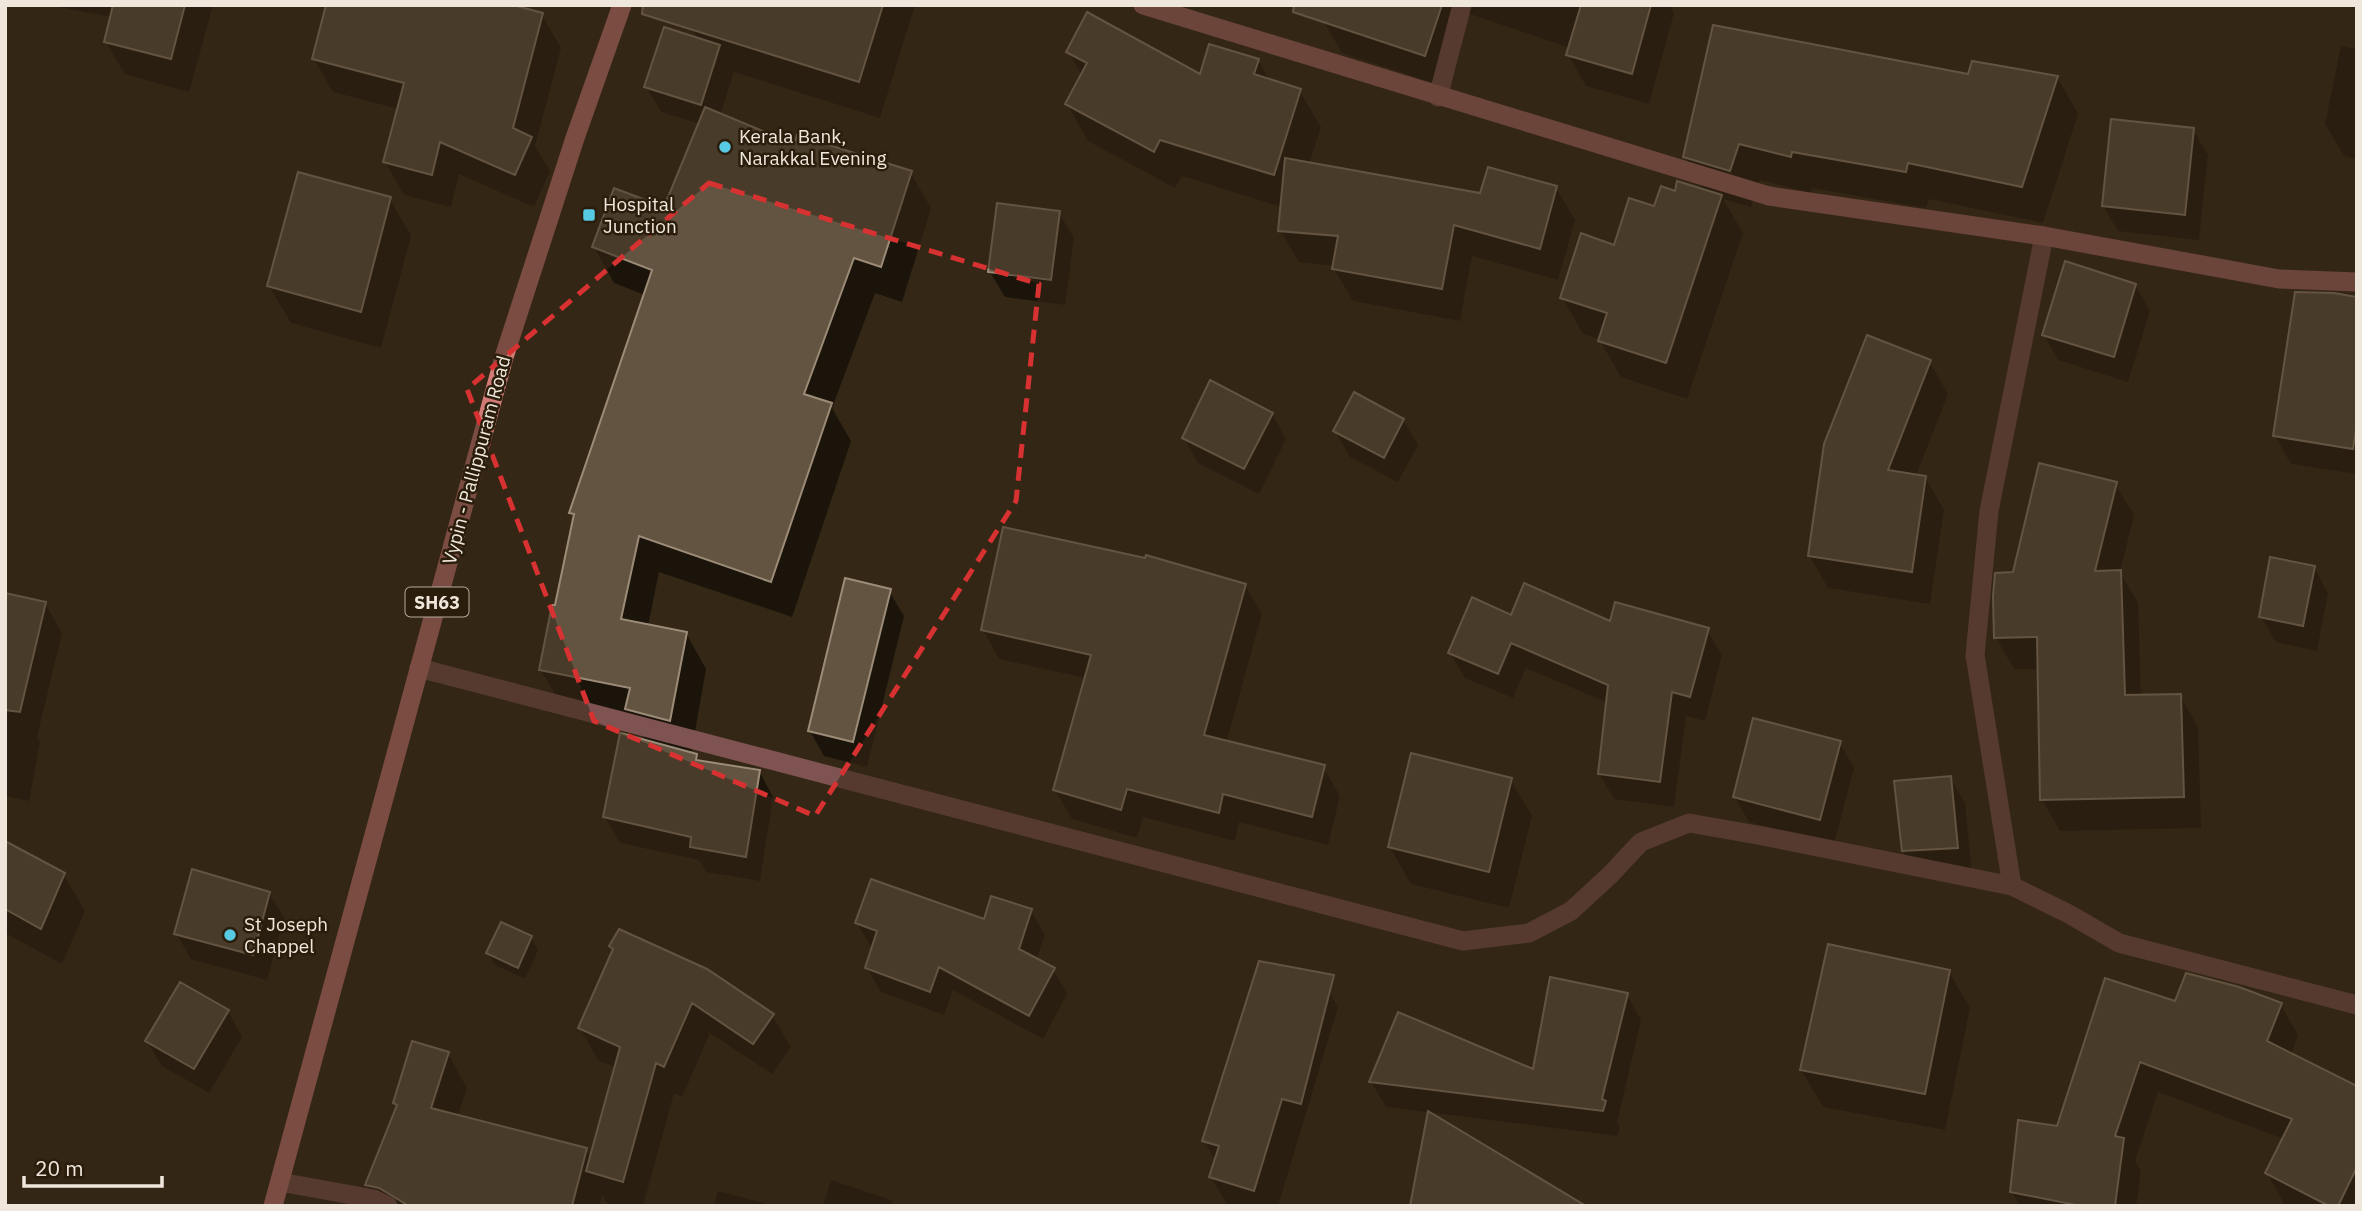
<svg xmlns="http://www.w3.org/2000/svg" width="2362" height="1211" font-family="'IBM Plex Sans',sans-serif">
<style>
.shadow{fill:#0007}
.building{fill:#625441;stroke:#9c8c77;stroke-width:2}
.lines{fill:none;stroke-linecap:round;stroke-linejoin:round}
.minor{stroke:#7e5351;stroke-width:19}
.secondary{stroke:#ad6966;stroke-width:19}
.primary{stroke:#d17a76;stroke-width:19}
.marked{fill:none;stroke:#d73231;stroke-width:5;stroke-dasharray:14 9;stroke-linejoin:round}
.poi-dot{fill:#57c9e2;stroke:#2a1d0b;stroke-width:2.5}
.labels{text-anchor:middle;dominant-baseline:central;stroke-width:5;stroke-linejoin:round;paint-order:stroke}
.shield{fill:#2a1d0b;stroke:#b5aa9d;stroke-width:2}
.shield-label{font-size:18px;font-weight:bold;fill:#f0e7dc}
.poi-label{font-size:19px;fill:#f0e7dc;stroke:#2a1d0b;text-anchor:start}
.street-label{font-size:19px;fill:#f0e7dc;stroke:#2a1d0b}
</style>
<rect width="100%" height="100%" fill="#342715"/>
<!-- shadow -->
<path class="shadow" d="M48,5H213L189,92L125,74L105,41L112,17Z
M328,5H518L517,8L542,15L561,48L535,146L550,171L534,207L459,174L451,207L404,195L385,162L399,109L333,92L314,59Z
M699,5H915L880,118L734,72L720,115L795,146L910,172L931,208L902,302L875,293L832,408L851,441L792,617L659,572L648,626L686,633L706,669L691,754L696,756L699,762L759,771L773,797L760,881L706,872L699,860L620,843L605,817L646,742L634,720L562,706L541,670L575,519L571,513L645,295L614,283L594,247L665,210L700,124L661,112L646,86L699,40L692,29Z
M1330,5H1670L1674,13L1649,104L1586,86L1568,55L1570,48L1467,13L1443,86L1342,53L1324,22Z
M2341,46L2357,49V159L2344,156L2325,124Z
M1068,51L1201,77L1258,60L1270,81L1299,90L1321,127L1309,164L1481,195L1556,188L1575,220L1558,280L1472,256L1460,321L1353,301L1334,269L1335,266L1299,262L1280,230L1282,207L1182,176L1175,188L1088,141L1067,104L1082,76Z
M1969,76L2057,77L2078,114L2043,223L1929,199L1926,208L1812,188L1811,193L1760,180L1751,207L1723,199L1743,233L1687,399L1621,377L1599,339L1583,334L1562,297L1655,208L1676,193L1704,191L1685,157Z
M2193,130L2208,155L2199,240L2118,231L2103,206Z
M390,199L411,236L381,348L291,323L269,286Z
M1059,213L1074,238L1065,305L1005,297L990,272Z
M2135,285L2150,311L2128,382L2058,360L2044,335Z
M2357,299V474L2291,464L2275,436Z
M1929,361L1948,394L1916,476L1925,477L1944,510L1930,604L1828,588L1809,555Z
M1272,414L1286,439L1259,494L1198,463L1184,438Z
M1403,420L1418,445L1398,482L1350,457L1335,431Z
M2115,484L2134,515L2120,572L2138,603L2141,696H2180L2198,727L2201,828L2060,831L2042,800L2039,669H2014L1996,638L2014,574Z
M2314,567L2328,593L2317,651L2276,642L2261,617Z
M1245,585L1262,614L1226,743L1323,767L1340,796L1328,845L1239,822L1235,841L1143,817L1137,838L1072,819L1055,790L1086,678L999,659L983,630Z
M889,591L904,616L867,767L824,756L810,731Z
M5,594L45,603L62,633L37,737L40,743L29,801L5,796Z
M1512,617L1707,630L1722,655L1705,721L1686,716L1674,807L1614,799L1599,774L1608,703L1526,668L1513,698L1465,678L1450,653Z
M1840,743L1854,768L1834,844L1749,822L1734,796Z
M1950,777L1965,803L1972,873L1918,876L1903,851Z
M1510,779L1532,816L1509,908L1411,884L1390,847Z
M5,843L63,874L85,911L62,964L5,933Z
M269,893L284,918L267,980L191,959L176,933Z
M1031,911L1045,935L1036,960L1053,970L1067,994L1043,1039L953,990L944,1015L881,992L867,968L874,948L871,947L857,923L985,921Z
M531,937L538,950L525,979L495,965L488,953Z
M611,946L772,1015L791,1047L772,1074L710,1033L682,1097L674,1093L643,1206H617L606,1202L602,1195L599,1206H379L367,1185L398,1109L395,1103L448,1054L467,1088L458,1116L586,1149L591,1159L617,1068L598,1060L580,1028L614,951Z
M1949,972L1970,1008L1945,1130L1823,1107L1801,1070Z
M1319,974L1338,1007L1278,1206H1228L1211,1177L1216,1161L1204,1140Z
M1627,995L1641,1020L1617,1123L1620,1128L1617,1136L1386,1107L1371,1082L1534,1072Z
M2176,1003L2280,1004L2298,1035L2291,1055L2357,1088V1206L2285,1205L2267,1173L2284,1139L2158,1092L2135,1161L2141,1171L2136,1206H2020L2012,1192L2058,1128Z
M228,1011L242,1037L209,1093L162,1066L147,1041Z
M831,1180L891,1200L894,1206H823Z
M718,1191L775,1206H714Z"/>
<!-- building -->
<path class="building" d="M113,5H185L171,59L104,42Z
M326,5H513L543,13L513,128L532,137L515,175L440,142L432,175L383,162L404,83L312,59Z
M643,5H883L859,82L642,14Z
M1294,5H1442L1425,56L1293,12Z
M1581,5H1651L1632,74L1566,55Z
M1087,12L1200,74L1209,44L1259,59L1254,74L1301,89L1274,175L1160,140L1154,152L1065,104L1087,63L1066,52Z
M1713,25L1968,74L1972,61L2058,76L2022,187L1908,163L1906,172L1792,152L1791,157L1739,144L1730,171L1683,157Z
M664,27L720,45L701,105L644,87Z
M705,107L794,144L797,135L912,171L881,267L854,258L804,394L832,403L771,582L639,536L621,619L687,632L670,721L625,709L630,688L539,670L552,605H555L574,514L569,513L652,270L592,247L614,188L664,207Z
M2111,119L2194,128L2185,215L2102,206Z
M1285,158L1480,193L1488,167L1557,186L1540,249L1454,225L1442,289L1332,269L1338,236L1278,231Z
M298,172L391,197L361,312L267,286Z
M1677,181L1722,195L1666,363L1598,341L1607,313L1560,298L1581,233L1614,245L1629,198L1654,206L1661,186L1675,191Z
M997,203L1060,211L1051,280L988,272Z
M2065,261L2136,284L2114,357L2042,335Z
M2295,292L2334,293L2357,297V424L2353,449L2273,436Z
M1867,335L1931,360L1888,470L1926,476L1912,572L1808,556L1824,444Z
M1210,380L1273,413L1244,469L1182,438Z
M1354,392L1404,419L1384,458L1333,431Z
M2039,463L2117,482L2095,571L2121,570L2125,695L2181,694L2184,797L2040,800L2037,637L1994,638L1993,596L1995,573L2013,572Z
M1003,527L1145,558L1146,555L1246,584L1204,735L1325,765L1312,817L1223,794L1219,813L1127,789L1121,810L1053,790L1091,655L981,630Z
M2270,557L2315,566L2303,626L2259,617Z
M845,578L891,589L853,742L808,731Z
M1524,583L1610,621L1615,602L1709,628L1690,697L1672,692L1660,782L1598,774L1608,685L1511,643L1498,674L1448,653L1472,597L1511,615Z
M5,593L46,602L20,712L5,710Z
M1753,718L1841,741L1820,820L1733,797Z
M620,733L697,754L696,760L760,770L746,857L690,847L691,837L603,817Z
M1411,753L1512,778L1489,872L1388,847Z
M1951,776L1958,848L1902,851L1894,781Z
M5,841L65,873L41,929L5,909Z
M192,869L270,892L253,955L174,934Z
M871,879L984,919L991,896L1032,909L1019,949L1055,968L1029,1016L939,967L930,992L865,968L877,931L855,923Z
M501,922L532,936L518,968L486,953Z
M619,929L707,969L774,1014L753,1044L692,1003L664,1067L656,1063L623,1182L586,1171L620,1047L578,1028L613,949L609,946Z
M1828,944L1950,970L1925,1094L1800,1070Z
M1259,961L1334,975L1301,1104L1282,1099L1254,1191L1209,1177L1219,1146L1202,1141Z
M2186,973L2239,987L2282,1003L2267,1041L2357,1086V1167L2338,1206H2329L2265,1173L2292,1119L2140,1062L2115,1136L2124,1138L2115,1206H2081L2010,1192L2018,1120L2057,1126L2105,978L2175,1001Z
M1550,977L1628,993L1602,1099L1606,1101L1603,1111L1369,1082L1398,1012L1533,1069Z
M180,982L229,1010L194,1069L145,1041Z
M412,1041L449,1052L431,1108L587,1148L572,1206H409L379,1188L365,1185L397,1105L393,1103Z
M1428,1111L1586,1206H1410Z"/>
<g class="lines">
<!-- minor -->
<path class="minor" d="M1438,97L1462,5
M419,668L1463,941L1529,933L1571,911L1610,875L1641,842L1689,823L1763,836L2012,886L2069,914L2119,943L2357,1005
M2012,886L1975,655L1989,511L2044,236
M280,1182L374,1199L388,1206"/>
<!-- secondary -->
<path class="secondary" d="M1143,5L1769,196L2044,236L2279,279L2357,282"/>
<!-- primary -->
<path class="primary" d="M273,1206L504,357L575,138L622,5"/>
</g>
<!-- marked area -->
<path d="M0 0H2362V1211H0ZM709,183L1039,284L1016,501L815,816L594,721L467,389Z" fill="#342715" fill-opacity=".55" fill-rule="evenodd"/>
<path class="marked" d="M709,183L1039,284L1016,501L815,816L594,721L467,389Z"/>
<!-- markers -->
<g class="poi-dot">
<circle cx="725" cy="147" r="7"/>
<rect x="582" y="208" width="14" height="14" rx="3.5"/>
<circle cx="230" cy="935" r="7"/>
</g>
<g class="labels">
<!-- shield labels -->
<rect class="shield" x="405.5" y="587.5" width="63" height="29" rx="5"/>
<g class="shield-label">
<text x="437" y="602">SH63</text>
</g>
<!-- poi labels -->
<g class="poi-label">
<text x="739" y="136">Kerala Bank,<tspan x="739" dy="22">Narakkal Evening</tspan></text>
<text x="603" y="204">Hospital<tspan x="603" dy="22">Junction</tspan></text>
<text x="244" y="924">St Joseph<tspan x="244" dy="22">Chappel</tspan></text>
</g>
<!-- street labels -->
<g class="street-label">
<text transform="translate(476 460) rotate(-75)">Vypin - Pallippuram Road</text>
</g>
</g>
<!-- border -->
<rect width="2362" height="1211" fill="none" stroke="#f0e7dc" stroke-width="14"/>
<!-- scale -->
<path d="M24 1176v10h138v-10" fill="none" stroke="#f0e7dc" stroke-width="3.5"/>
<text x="35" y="1176" font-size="21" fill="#f0e7dc" stroke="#2a1d0b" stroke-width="5" paint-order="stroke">20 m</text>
</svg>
